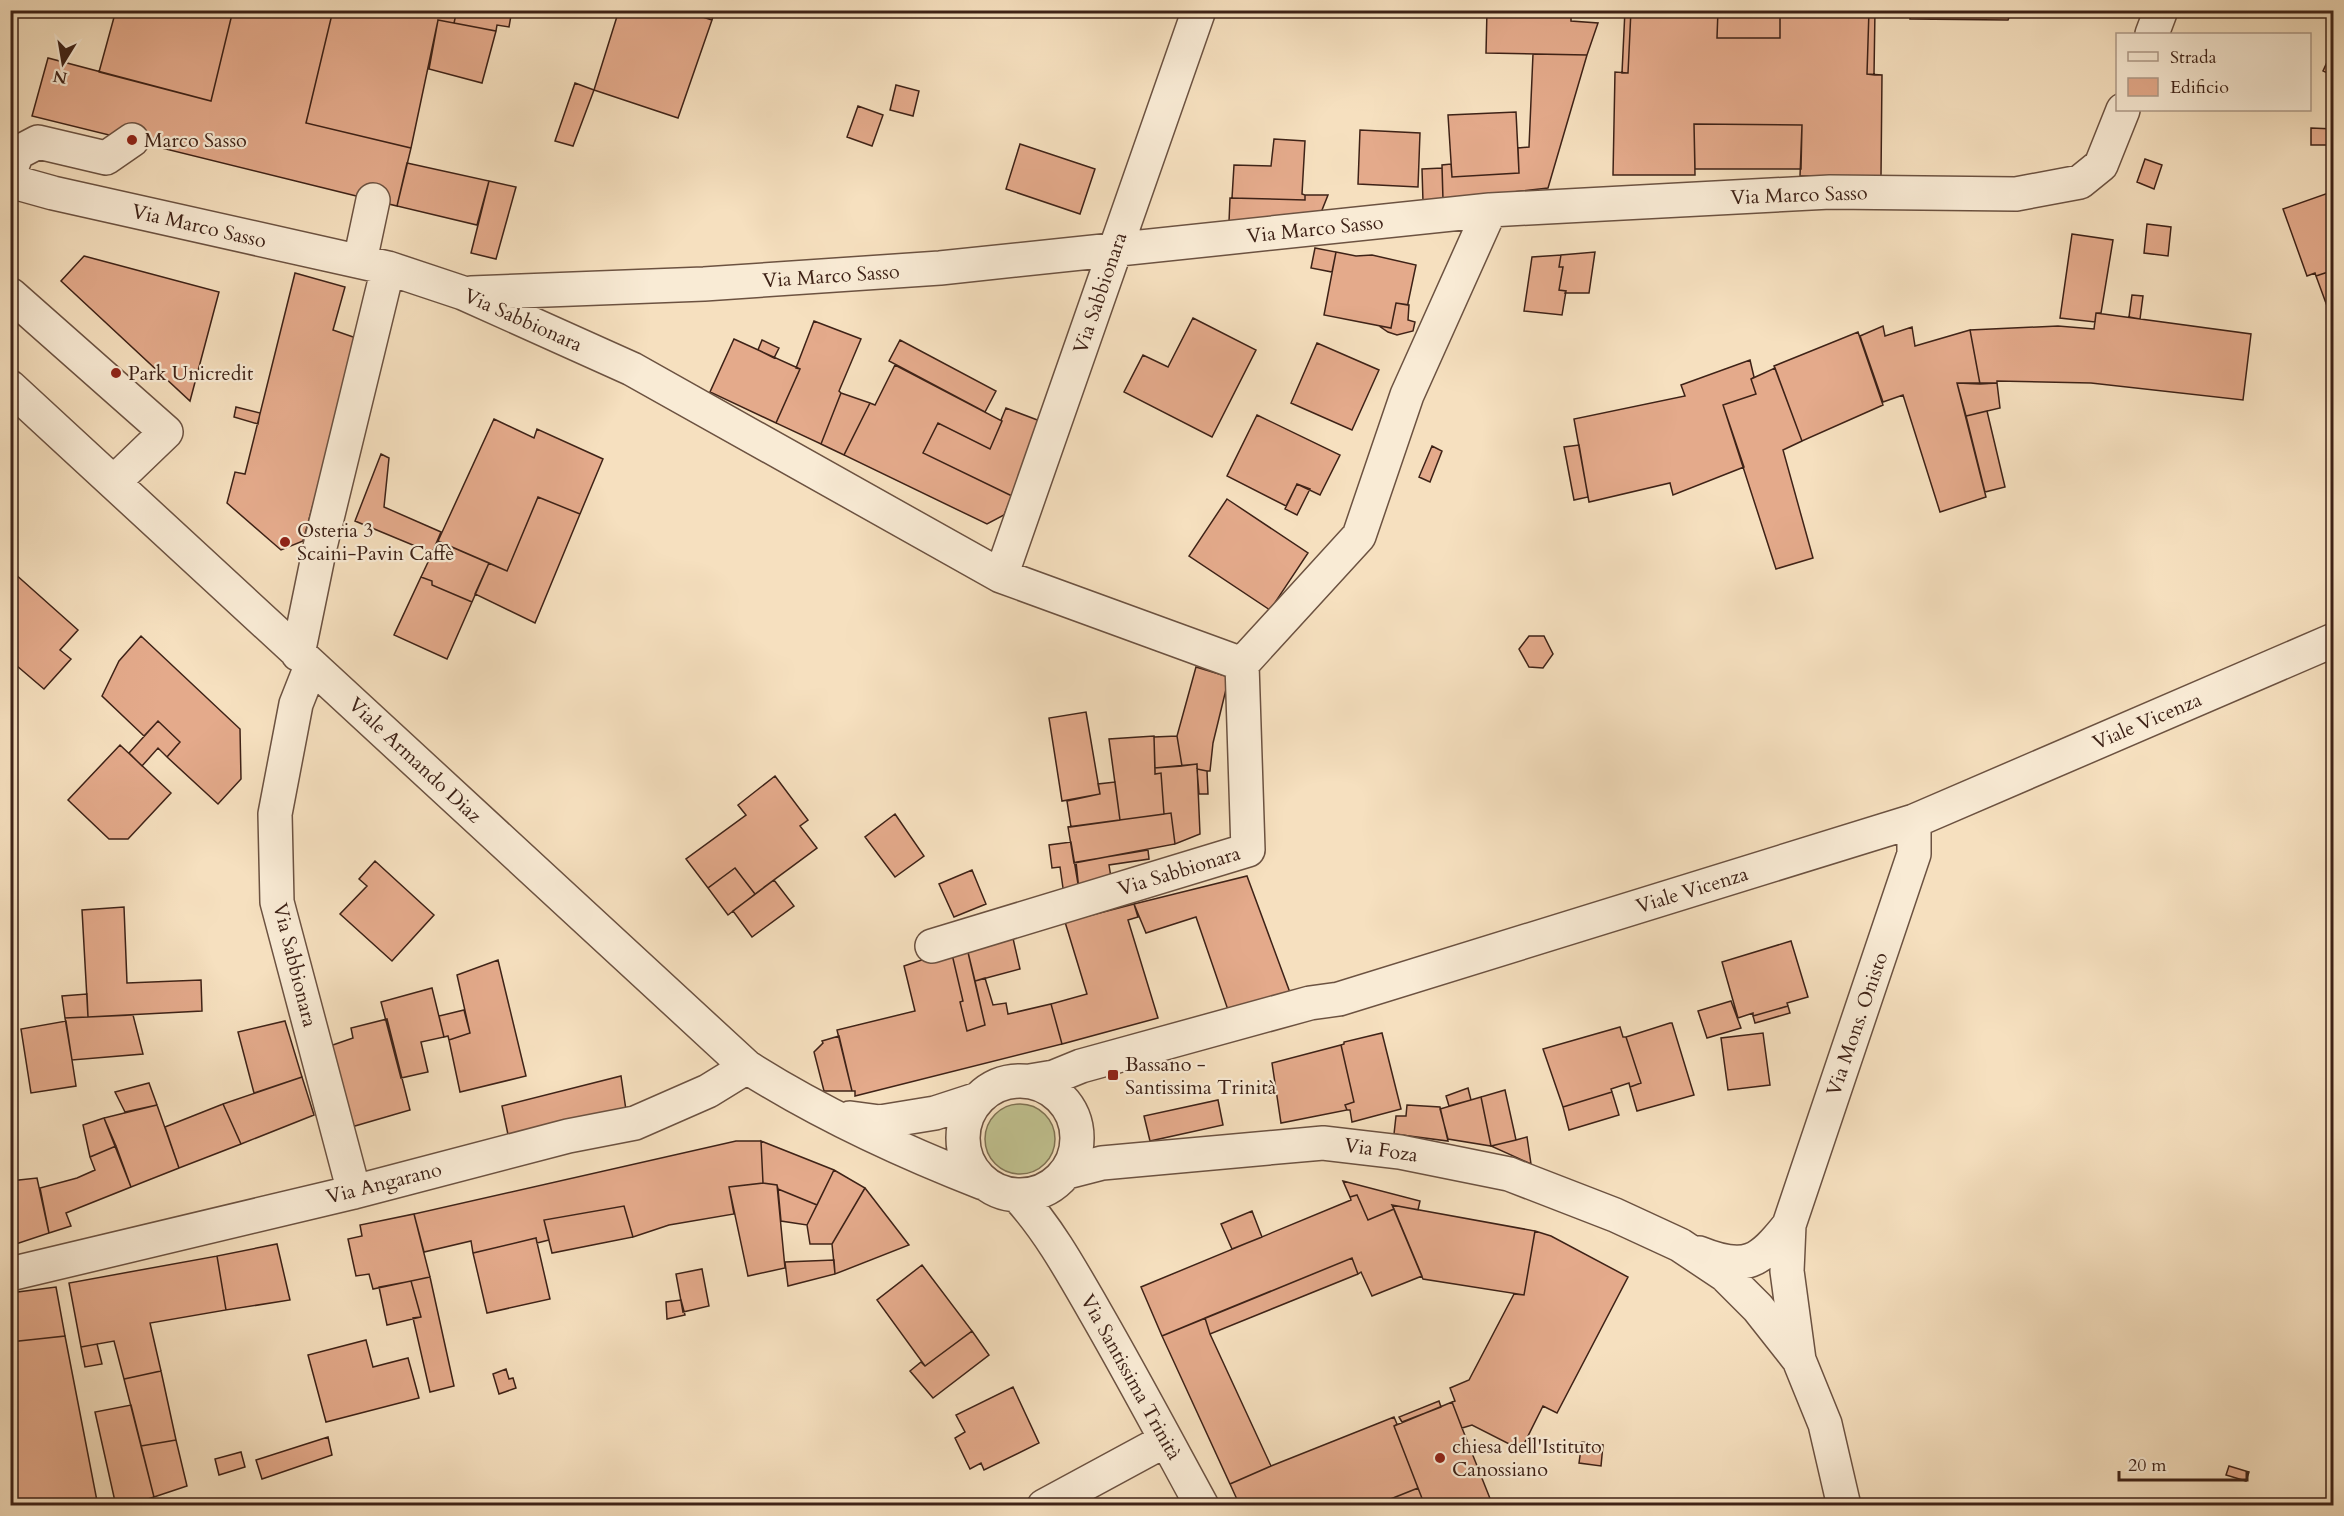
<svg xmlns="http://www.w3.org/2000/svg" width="2344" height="1516" font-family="Cardo,serif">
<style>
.green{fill:#c0c18f;stroke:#7f7253;stroke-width:1.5}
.building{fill:#e4aa8b;stroke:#3e2217;stroke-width:1.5}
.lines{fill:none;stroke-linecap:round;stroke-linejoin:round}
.minor-casing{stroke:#6c5241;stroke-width:36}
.minor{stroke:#f9ebd5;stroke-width:33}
.poi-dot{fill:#8f2418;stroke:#f9ebd5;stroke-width:2}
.labels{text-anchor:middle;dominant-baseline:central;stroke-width:4.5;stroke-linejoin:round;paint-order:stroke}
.poi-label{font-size:20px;fill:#3e2217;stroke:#f9ebd5;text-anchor:start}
.street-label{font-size:20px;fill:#3e2217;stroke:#f9ebd5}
</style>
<rect width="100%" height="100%" fill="#f6e0bf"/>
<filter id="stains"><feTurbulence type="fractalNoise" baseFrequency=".00333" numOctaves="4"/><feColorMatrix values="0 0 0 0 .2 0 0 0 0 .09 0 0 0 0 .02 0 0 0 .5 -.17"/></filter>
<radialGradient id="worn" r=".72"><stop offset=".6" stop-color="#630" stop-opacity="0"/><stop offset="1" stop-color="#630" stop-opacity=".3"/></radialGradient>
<!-- green -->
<path class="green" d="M985 1139a35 35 0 1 1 70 0a35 35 0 1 1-70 0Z"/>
<!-- building -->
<path class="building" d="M116,10H233L211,101L99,72Z
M233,10H333L306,123L411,148L397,206L32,116L48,58L211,101Z
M333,10H457L454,23L438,20L411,148L306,123Z
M457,10H512L509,27L497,25L496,31L454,23Z
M619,10H681L712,20L678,118L594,90Z
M681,10H715L712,20Z
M1487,10H1571V21L1598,23L1587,55L1486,53Z
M1625,10H1631L1628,73H1622Z
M1631,10H1718L1717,38H1780V10H1869L1867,74L1882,75L1881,176H1800L1802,125L1694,124L1695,175H1613L1615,72L1628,73Z
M1718,10H1780V38H1717Z
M1869,10H1875L1874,75L1867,74Z
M1911,10H2012L2008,20L1910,19Z
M438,20L496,31L482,83L429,69Z
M1533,54L1587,55L1548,188L1443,200L1442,165L1451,164L1452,177L1519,173L1518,148L1529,147Z
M2329,58L2334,60V76L2323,71Z
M575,83L594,90L573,146L555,141Z
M896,85L919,91L913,116L890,110Z
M858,106L883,115L872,146L847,137Z
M1516,112L1519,173L1452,177L1448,115Z
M1694,124L1802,125L1801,169H1695Z
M2311,128L2334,129V145H2311Z
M1360,130L1420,133L1418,187L1358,184Z
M1274,139L1305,141L1302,194L1305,195V200L1232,198L1234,165L1271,166Z
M1020,144L1095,169L1080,214L1006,189Z
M2145,159L2162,165L2154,189L2137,182Z
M407,163L489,181L477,225L397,206Z
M1442,168L1443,200L1423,202L1422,169Z
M489,181L516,187L496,259L471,253Z
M2334,191V270L2316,276L2315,273L2307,276L2283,209Z
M1305,195H1328L1320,215L1229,222L1230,198L1305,200Z
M2147,224L2171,227L2168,256L2144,253Z
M2072,234L2113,240L2101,313H2096L2095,322L2060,318Z
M1315,248L1336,252L1332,272L1311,268Z
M1336,252L1356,256L1372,255L1416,265L1408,303V305L1396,303L1391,328L1324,315Z
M1595,252L1589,293H1565L1566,291L1559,290L1563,267H1559L1561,255Z
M1561,255L1559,267H1563L1559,290L1566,291L1562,315L1524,311L1532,257Z
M84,256L219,292L190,401L61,281Z
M2334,270V325L2316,276Z
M295,273L345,287L333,330L359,339L303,541L281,550L227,503L235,472L245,474Z
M2132,295L2143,296L2140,319L2129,317Z
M1396,303L1409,305L1408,320L1415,322L1413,331L1397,335L1388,332L1379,326L1391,328Z
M2096,313L2251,334L2243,400L2091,383L1997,381V383L1980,384L1970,330L2058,326L2094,329Z
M1193,318L1256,350L1212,437L1124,392L1143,355L1168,367Z
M814,321L861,339L839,391L841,393L821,444L776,423L800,369L796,368Z
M1883,326L1885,336L1912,327L1915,346L1970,330L1980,384L1957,383L1986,497L1940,512L1903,395L1883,402L1860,336Z
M1858,332L1883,405L1802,441L1774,366Z
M734,339L800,369L776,423L710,392Z
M762,340L779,348L774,358L758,350Z
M900,340L996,391L985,412L889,361Z
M1317,343L1379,370L1352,430L1291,403Z
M1750,360L1754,377L1751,379L1756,394L1723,405L1744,467L1673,495L1670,483L1589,502L1574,419L1685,396L1681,385Z
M895,365L1002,421L990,449L938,423L923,453L1012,496L1004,515L987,524L844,455L870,403L875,405Z
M1775,368L1802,441L1783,450L1813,558L1776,569L1723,405L1756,394L1751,379Z
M1957,383H1997L2000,408L1966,416Z
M841,393L870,403L844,455L821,444Z
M236,407L260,413L258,424L234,417Z
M1006,408L1040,421L1012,496L923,453L938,423L990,449L1002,421L1001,420Z
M1987,411L2005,487L1985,492L1966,416Z
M1257,415L1340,455L1320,495L1297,484L1286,506L1227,476Z
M494,419L534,438L537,429L603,459L580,514L538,497L507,571L438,541Z
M1579,445L1588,497L1574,500L1564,447Z
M1432,446L1442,451L1430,482L1419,477Z
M381,454L389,458L384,507L441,532L432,553L355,521Z
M1297,484L1310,489L1297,515L1285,509Z
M538,497L580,514L535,623L475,594L489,563L507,571Z
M1227,499L1308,553L1270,610L1189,556Z
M438,541L489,563L472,602L432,585V581L421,577Z
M14,573L78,630L60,650L71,659L44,689L10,660V576Z
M421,577L432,581V585L472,602L447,659L394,635Z
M141,636L240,729L241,779L218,804L167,757L180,742L158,721L144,736L102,696L119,661Z
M1529,636H1544L1553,654L1543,668L1529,667L1519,649Z
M1196,667L1229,677L1213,743L1210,771H1207L1197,769V764L1182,766L1177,736Z
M1086,712L1100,794L1062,801L1049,718Z
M158,721L180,742L167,757L158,748L142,766L129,753Z
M1154,736L1155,774L1161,773L1164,814L1120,820L1109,739Z
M1177,736L1182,766L1155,768L1154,737Z
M120,745L171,793L128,839H109L68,800Z
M1197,764L1200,834L1175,844L1171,813L1164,814L1161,773L1155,774V768Z
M1197,769L1207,771L1208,794H1199Z
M775,776L808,820L800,826L817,848L755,894L735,868L708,888L686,859L746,815L738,805Z
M1115,782L1120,820L1071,827L1067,801L1100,794L1098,784Z
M1171,813L1175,844L1074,863L1068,827Z
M895,814L924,856L895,877L865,837Z
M1071,842L1079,890L1064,895L1060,867L1052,868L1049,845Z
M1148,850L1149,859L1109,865L1112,884L1079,890L1076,862Z
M375,861L434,915L392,961L340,914L367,886L359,879Z
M735,868L755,894L728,915L708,888Z
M972,870L986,904L954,917L939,884Z
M1247,876L1292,998L1228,1010L1196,917L1146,933L1134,904Z
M774,880L794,906L752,937L733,911Z
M1134,904L1138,917L1128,920L1158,1018L1062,1044L1051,1004L1087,994L1065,922Z
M124,907L127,983L201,980L202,1011L88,1017L82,910Z
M1012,934L1020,969L975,981L966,944Z
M1791,941L1808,997L1787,1003L1788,1006L1753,1016V1013L1738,1018L1722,962Z
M966,944L985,1025L967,1031L960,1002L963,1001L951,950Z
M951,950L963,1001L960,1002L967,1031L985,1025L975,981L985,978L993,1005L1006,1003L1008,1014L1051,1004L1062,1044L855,1096V1091H852L837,1030L915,1011L904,966Z
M498,960L526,1076L460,1092L449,1040L470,1033L457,975Z
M432,988L444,1037L421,1042L428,1072L401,1078L381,1002Z
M87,994L88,1017L65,1018L62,996Z
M1731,1001L1741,1028L1707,1038L1698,1011Z
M1788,1006L1790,1013L1755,1023L1753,1016Z
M464,1010L470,1033L449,1040L448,1036L444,1037L439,1016Z
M133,1015L143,1054L72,1060L65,1018Z
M387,1019L410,1110L348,1128L327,1047L353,1038L351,1028Z
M66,1021L76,1086L31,1093L21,1029Z
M285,1021L302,1077L254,1093L238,1032Z
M1670,1023H1672L1694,1095L1637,1111L1630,1087L1641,1083L1626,1037Z
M1620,1027L1623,1037H1626L1641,1083L1630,1087L1629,1083L1611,1089L1612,1092L1563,1107L1543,1049Z
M1382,1033L1401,1109L1352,1122L1350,1110H1347L1345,1105L1354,1102L1341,1045L1344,1044V1042Z
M1763,1033L1770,1085L1728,1090L1721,1038Z
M839,1036L852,1091H824L814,1052L823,1043L822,1041Z
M1341,1045L1354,1102L1345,1105L1347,1110L1281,1123L1272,1063Z
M621,1076L627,1117L510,1144L502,1106Z
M302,1077L314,1115L241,1144L223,1104Z
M149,1083L157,1105L125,1112L115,1092Z
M1468,1088L1471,1100L1449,1106L1446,1096Z
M1505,1090L1516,1140L1491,1146L1481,1097Z
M1612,1092L1619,1115L1569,1130L1563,1107Z
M1481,1097L1491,1146L1448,1139L1440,1109Z
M1218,1100L1223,1125L1150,1141L1144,1116Z
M223,1104L241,1144L179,1168L165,1127Z
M157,1105L179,1168L131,1187L104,1118Z
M1407,1105L1440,1107L1448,1141L1394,1134L1396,1116H1406Z
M104,1118L116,1146L90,1157L83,1125Z
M1527,1137L1531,1164L1491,1146L1516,1140Z
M736,1141H761L763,1183L729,1187L734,1214L669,1225L633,1237L624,1206L544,1220L549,1240L537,1243L536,1238L473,1253L471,1241L424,1252L414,1214Z
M761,1141L834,1170L817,1205L778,1189L777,1185L763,1183Z
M116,1146L131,1187L66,1213L71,1226L49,1233L40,1188L77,1178L95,1170L90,1157Z
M834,1170L865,1188L832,1244H810L807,1225Z
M37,1178L49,1233L10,1246V1181Z
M1343,1181L1420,1201L1418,1210L1392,1205L1394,1209L1368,1220L1357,1195L1350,1197Z
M763,1183L777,1185L785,1268L748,1276L729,1187Z
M865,1188L909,1245L835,1274L832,1244Z
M778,1189L817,1205L807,1225L781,1221Z
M1357,1195L1368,1220L1394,1209L1422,1276L1372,1296L1361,1272L1358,1274L1352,1258L1162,1336L1141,1287L1351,1200L1350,1197Z
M1392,1205L1535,1231L1524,1295L1423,1279Z
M624,1206L633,1237L552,1253L544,1220Z
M1252,1211L1262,1237L1232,1249L1221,1224Z
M414,1214L430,1277L373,1289L369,1274L356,1276L348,1239L362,1236L360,1225Z
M1535,1231L1551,1236L1628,1277L1557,1413L1543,1406L1521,1450L1472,1425L1462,1428L1452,1402L1455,1401L1450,1388L1469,1380L1514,1294L1524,1295Z
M536,1238L550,1299L487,1313L473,1253Z
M277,1244L290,1300L226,1310L217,1256Z
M217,1256L226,1310L150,1323L161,1371L124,1379L114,1341L81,1347L69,1283Z
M1352,1258L1358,1274L1210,1334L1205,1318Z
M834,1260L835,1274L788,1286L785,1262Z
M922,1265L972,1331L925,1366L877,1300Z
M702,1269L709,1306L683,1312L676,1274Z
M430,1277L454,1386L430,1392L413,1318L421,1317L411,1281Z
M411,1281L421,1317L387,1325L379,1287Z
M56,1287L65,1336L10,1342V1293Z
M681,1300L685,1315L667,1319L666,1302Z
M1205,1318L1210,1334L1271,1466L1230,1484L1162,1336Z
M972,1331L989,1355L933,1398L910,1371L921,1362L925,1366Z
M65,1336L98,1506H10V1496L16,1495L10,1470V1342Z
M366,1340L373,1367L408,1358L419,1398L326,1422L308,1355Z
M97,1344L102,1364L85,1367L81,1347Z
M506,1369L509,1379L513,1378L516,1388L499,1394L493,1374Z
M161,1371L176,1440L141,1446L124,1379Z
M1013,1387L1039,1443L984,1470L981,1463L970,1469L955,1438L965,1432L956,1415Z
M1439,1401L1441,1407L1402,1422L1399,1417Z
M1452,1402L1462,1428L1493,1506H1425L1394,1426Z
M131,1405L154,1497L126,1506H116L95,1412Z
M1394,1417L1397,1424L1394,1426L1418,1488L1383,1502L1384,1506H1240L1230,1484L1271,1466Z
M328,1437L332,1455L262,1479L256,1460Z
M176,1440L187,1486L154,1497L141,1446Z
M1582,1442L1603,1445L1601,1466L1579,1463Z
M241,1452L245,1467L219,1475L215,1459Z
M2229,1466L2249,1472L2246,1481L2226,1475Z
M1418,1488L1425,1506H1384L1383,1502Z"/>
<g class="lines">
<!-- minor casing -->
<g class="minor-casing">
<path id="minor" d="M2152,34L2161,10
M10,172L17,153L38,142L106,158L132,140
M10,181L53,193L388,268L463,293L632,369L1001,576L1242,664L1359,536L1407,395L1490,210
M360,261L373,200
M471,293L704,284L940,268L1490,210L1830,192L2016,194L2080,182L2101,165L2123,110
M11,295L166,432L114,482
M10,387L747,1067C821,1114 901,1151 983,1183
M1001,576L1199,10
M298,654L320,547L388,268
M311,666L296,704L275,814L277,902L354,1192
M932,946L1248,850L1242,664
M963 1138a57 57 0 1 1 114 0a57 57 0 1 1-114 0Z
M1030,1081L1054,1077L1081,1066L1310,1003L1339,999L1914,821L2334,640
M850,1118L880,1122L935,1113L978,1099
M1067,1172L1102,1163L1323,1143L1400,1152L1509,1174L1615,1215L1680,1245L1725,1275L1758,1308L1799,1360
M1018,1196C1049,1230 1071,1270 1094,1310C1131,1374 1166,1440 1202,1506
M1699,1253C1746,1272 1760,1262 1789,1225
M10,1274L354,1192L568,1136L635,1123L708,1091L747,1067
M1044,1506L1166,1440
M1844,1506L1825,1424L1799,1360L1787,1271L1789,1225L1914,854V821"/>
</g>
<!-- minor -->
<use href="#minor" class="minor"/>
</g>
<!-- markers -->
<g class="poi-dot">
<circle cx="132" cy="140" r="6"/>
<circle cx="116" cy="373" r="6"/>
<circle cx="285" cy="542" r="6"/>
<rect x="1107" y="1069" width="12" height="12" rx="3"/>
<circle cx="1440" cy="1458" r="6"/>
</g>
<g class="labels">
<!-- poi labels -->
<g class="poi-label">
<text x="144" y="140">Marco Sasso</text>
<text x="128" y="373">Park Unicredit</text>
<text x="297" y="530">Osteria 3<tspan x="297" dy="23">Scaini-Pavin Caffè</tspan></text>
<text x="1125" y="1064">Bassano -<tspan x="1125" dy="23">Santissima Trinità</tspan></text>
<text x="1452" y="1446">chiesa dell'Istituto<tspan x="1452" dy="23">Canossiano</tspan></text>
</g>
<!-- street labels -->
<g class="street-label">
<text transform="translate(1799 195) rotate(-2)">Via Marco Sasso</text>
<text transform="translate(199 226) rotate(13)">Via Marco Sasso</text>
<text transform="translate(1315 229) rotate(-6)">Via Marco Sasso</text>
<text transform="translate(831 276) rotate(-4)">Via Marco Sasso</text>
<text transform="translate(1100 293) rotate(-71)">Via Sabbionara</text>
<text transform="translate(523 320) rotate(24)">Via Sabbionara</text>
<text transform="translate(2147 721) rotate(-23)">Viale Vicenza</text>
<text transform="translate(415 760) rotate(43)">Viale Armando Diaz</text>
<text transform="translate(1179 871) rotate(-17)">Via Sabbionara</text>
<text transform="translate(1692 890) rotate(-17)">Viale Vicenza</text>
<text transform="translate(295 965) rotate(76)">Via Sabbionara</text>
<text transform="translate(1857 1024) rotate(-71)">Via Mons. Onisto</text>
<text transform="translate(1381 1150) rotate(8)">Via Foza</text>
<text transform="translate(384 1183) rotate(-14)">Via Angarano</text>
<text transform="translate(1131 1377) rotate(61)">Via Santissima Trinità</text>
</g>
</g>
<!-- margin -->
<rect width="2344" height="1516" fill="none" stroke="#f6e0bf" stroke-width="36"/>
<rect x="12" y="12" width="2320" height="1492" fill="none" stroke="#3e2217" stroke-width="3"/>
<rect x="18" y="18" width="2308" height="1480" fill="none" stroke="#3e2217" stroke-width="1.5"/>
<!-- legend -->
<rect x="2116" y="33" width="195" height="78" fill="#f9ebd5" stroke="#ae9b89" stroke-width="1.5"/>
<rect x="2128" y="52" width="30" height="9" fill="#f9ebd5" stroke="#ae9b89" stroke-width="1.5"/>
<text x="2170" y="63" font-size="18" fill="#3e2217">Strada</text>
<rect x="2128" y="78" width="30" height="18" fill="#e4aa8b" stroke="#ae9b89" stroke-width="1.5"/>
<text x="2170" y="93" font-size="18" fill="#3e2217">Edificio</text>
<!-- north arrow -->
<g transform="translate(63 63) rotate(191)" stroke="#f9ebd5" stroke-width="4.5" paint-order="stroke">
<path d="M0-4.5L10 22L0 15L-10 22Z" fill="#3e2217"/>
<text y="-9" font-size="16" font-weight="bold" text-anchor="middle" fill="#3e2217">N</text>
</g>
<!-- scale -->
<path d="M2119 1471v9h128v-9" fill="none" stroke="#3e2217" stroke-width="3"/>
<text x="2128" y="1471" font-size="18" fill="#3e2217" stroke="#f9ebd5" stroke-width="4.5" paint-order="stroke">20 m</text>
<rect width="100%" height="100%" filter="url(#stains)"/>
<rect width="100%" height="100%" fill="url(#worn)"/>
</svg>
